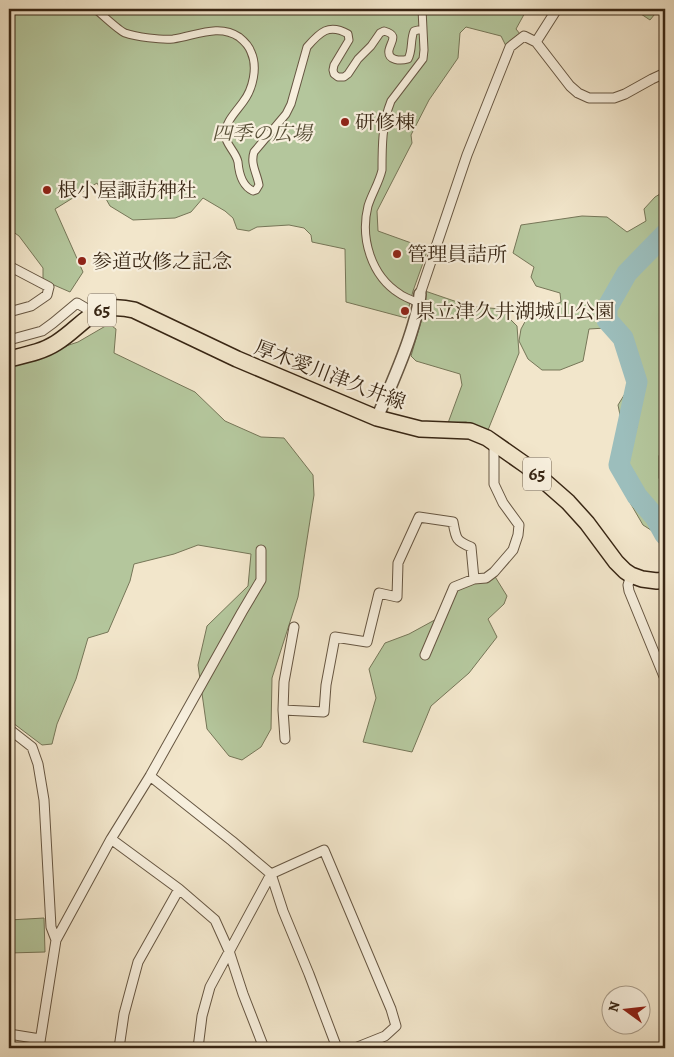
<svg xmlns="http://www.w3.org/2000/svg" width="674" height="1057" font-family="Alegreya,'Noto Serif JP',serif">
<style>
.green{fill:#b4c69c;stroke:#767658}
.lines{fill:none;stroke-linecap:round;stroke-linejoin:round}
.river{stroke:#9cbebc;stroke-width:21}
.pedestrian-casing{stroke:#665642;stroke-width:9}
.minor-casing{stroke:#665642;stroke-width:11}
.tertiary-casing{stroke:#665642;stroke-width:14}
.primary-casing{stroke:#382614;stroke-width:18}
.pedestrian{stroke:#f7efdd;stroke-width:7}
.minor{stroke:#f7efdd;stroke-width:9}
.tertiary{stroke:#f7efdd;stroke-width:11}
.primary{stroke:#f2e6cb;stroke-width:15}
.poi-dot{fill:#8f2418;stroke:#f7efdd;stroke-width:2}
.labels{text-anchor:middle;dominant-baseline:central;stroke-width:4.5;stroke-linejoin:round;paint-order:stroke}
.shield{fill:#f7efdd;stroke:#716250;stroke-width:1}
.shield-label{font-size:19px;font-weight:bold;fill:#382614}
.poi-label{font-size:20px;fill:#382614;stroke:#f7efdd;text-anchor:start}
.park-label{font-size:20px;font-style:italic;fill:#574e36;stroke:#f7efdd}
.street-label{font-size:20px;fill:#382614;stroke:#f7efdd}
</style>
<rect width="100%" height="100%" fill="#f2e6cb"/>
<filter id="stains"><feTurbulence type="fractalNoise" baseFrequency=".004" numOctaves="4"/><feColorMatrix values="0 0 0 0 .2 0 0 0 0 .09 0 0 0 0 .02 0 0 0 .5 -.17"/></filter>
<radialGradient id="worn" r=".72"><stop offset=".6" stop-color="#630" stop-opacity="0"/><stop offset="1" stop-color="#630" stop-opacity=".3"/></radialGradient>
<!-- green -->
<path class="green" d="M9,9H527L516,29L520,34L506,46L501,36L466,27L460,33L458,58L429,100L411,135L412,143L377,211L378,231L428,249L413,291L406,318L346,302L345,249L312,242L311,235L304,228L289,225L257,227L249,231L237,229L233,218L225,211L203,198L191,212L175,218L133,220L110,206L97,183L55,209L83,272L70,292L47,282L43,278V268L19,236L9,229Z
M638,9H659L650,20L638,12Z
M665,191V440L659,456V478L665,491V539L643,525L621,487L626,455L637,427L621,420L618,405L634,379L622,345L606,328L589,329L583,361L560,370H542L528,359L519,341L521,329L527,318L561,302L560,293L536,286L531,277L534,267L513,253L521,225L582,216L607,217L627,232L646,221L644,209L655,197Z
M425,291L469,306L500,309L517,326L519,353L488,430L466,422L448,423L462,385L460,374L416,361L411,356L425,308Z
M109,324L116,329L114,353L195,392L225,421L261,437L284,438L313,475L314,495L298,597L272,678L271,729L261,747L242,760L229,756L207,729L198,665L207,626L248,586L251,554L198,545L174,554L134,564L130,581L108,632L88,638L76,679L57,724L52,744L42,745L9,720V365L78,342Z
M494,575L507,596L504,604L488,619L497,637L469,673L431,706L412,752L363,742L376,698L369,669L385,643L409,634L442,616L457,589Z
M44,918L45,952L9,953V920Z"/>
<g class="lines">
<!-- river -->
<path class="river" d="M665,234L627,273L607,308V320L623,338L637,382L619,465L637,496L655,517L665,535"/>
<!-- pedestrian casing -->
<g class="pedestrian-casing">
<path id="pedestrian" d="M95,9C102,14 118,30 125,33C136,37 161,40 173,39C195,36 219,23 239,37C244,41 249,46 251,52C258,67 253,89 243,102C236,112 225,122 225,135C226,145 236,152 238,162C239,174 242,186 253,191L256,190L259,185C257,173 250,164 254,152L286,114L291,104L307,47C320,32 329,23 348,34L349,40L334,65L333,70L334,74L338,77H344L348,74L358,59L371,46L380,33L384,31C399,35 391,41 389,50C387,61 401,61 408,59C413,50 410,40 414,31L418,30H423
M414,301C410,299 404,297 400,294C371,276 360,238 368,206C372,193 379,183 382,170C382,147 382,123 391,101L423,59L424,50L422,9"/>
</g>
<!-- minor casing -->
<g class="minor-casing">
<path id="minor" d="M536,42L557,9
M9,266L49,287L47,295L31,306L9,312
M420,294L467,155L510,47L524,36L536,42L570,86L578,93L589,98H614L625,94L652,79L665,73
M9,340L42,331L53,323L77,303L94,313
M631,575L628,585L629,591L665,679
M425,655L454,587L474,579L486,578L494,572L513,550L518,535L519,525L503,503L494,484V442
M283,710L324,712L326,685L335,637L367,642L379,593L397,597L398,563L419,517L453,522C456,539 456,541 471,547L474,579
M9,729L32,747L38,764L44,800L51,927L56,940
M285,739L283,710L284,682L294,627
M150,776L232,841L271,874L283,911L309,974L337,1048
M111,839L179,889L215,920L229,951L243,994L264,1048
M9,1034L40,1039
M39,1048L56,940L111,839L150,776L242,612L261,580V550
M119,1048L124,1014L138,962L179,889
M198,1048L202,1016L210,987L271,874L324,850L391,1009L396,1026L385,1036L355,1048"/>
</g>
<!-- tertiary casing -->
<g class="tertiary-casing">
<path id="tertiary" d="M377,418C388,392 400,366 409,339C414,324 419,309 420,294"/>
</g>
<!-- primary casing -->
<g class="primary-casing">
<path id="primary" d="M9,359C25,355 42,352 56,343C86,324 93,300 134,310L237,359L377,418L420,429L470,431L487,438L527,466L568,502L587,523L616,562L625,571L631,575L642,579L657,581L665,580"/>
</g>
<!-- pedestrian -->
<use href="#pedestrian" class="pedestrian"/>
<!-- minor -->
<use href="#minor" class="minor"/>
<!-- tertiary -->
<use href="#tertiary" class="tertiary"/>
<!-- primary -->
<use href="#primary" class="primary"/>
</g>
<!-- markers -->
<g class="poi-dot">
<circle cx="345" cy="122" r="5"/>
<circle cx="47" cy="190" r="5"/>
<circle cx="397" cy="254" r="5"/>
<circle cx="82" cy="261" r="5"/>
<circle cx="405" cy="311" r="5"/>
</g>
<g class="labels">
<!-- shield labels -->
<g class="shield">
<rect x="88" y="293.5" width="28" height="33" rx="4"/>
<rect x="523" y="457.5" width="28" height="33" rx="4"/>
</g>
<g class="shield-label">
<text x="102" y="310">65</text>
<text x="537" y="474">65</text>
</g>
<!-- poi labels -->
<g class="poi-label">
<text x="355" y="122">研修棟</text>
<text x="57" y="190">根小屋諏訪神社</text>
<text x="407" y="254">管理員詰所</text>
<text x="92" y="261">参道改修之記念</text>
<text x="415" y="311">県立津久井湖城山公園</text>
</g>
<!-- park labels -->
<g class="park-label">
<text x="262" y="133">四季の広場</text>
</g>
<!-- street labels -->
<g class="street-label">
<text transform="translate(330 375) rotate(21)">厚木愛川津久井線</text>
</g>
</g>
<!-- margin -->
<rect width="674" height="1057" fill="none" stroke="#f2e6cb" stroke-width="30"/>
<rect x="10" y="10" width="654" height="1037" fill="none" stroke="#382614" stroke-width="2.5"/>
<rect x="15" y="15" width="644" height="1027" fill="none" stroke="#382614"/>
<!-- north arrow -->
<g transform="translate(626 1010) rotate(285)"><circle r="24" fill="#f7efdd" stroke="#ab9f8d"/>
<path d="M0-4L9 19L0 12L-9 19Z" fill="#8f2418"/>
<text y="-8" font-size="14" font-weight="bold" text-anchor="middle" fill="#382614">N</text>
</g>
<rect width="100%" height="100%" filter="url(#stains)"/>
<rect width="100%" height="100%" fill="url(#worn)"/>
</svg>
